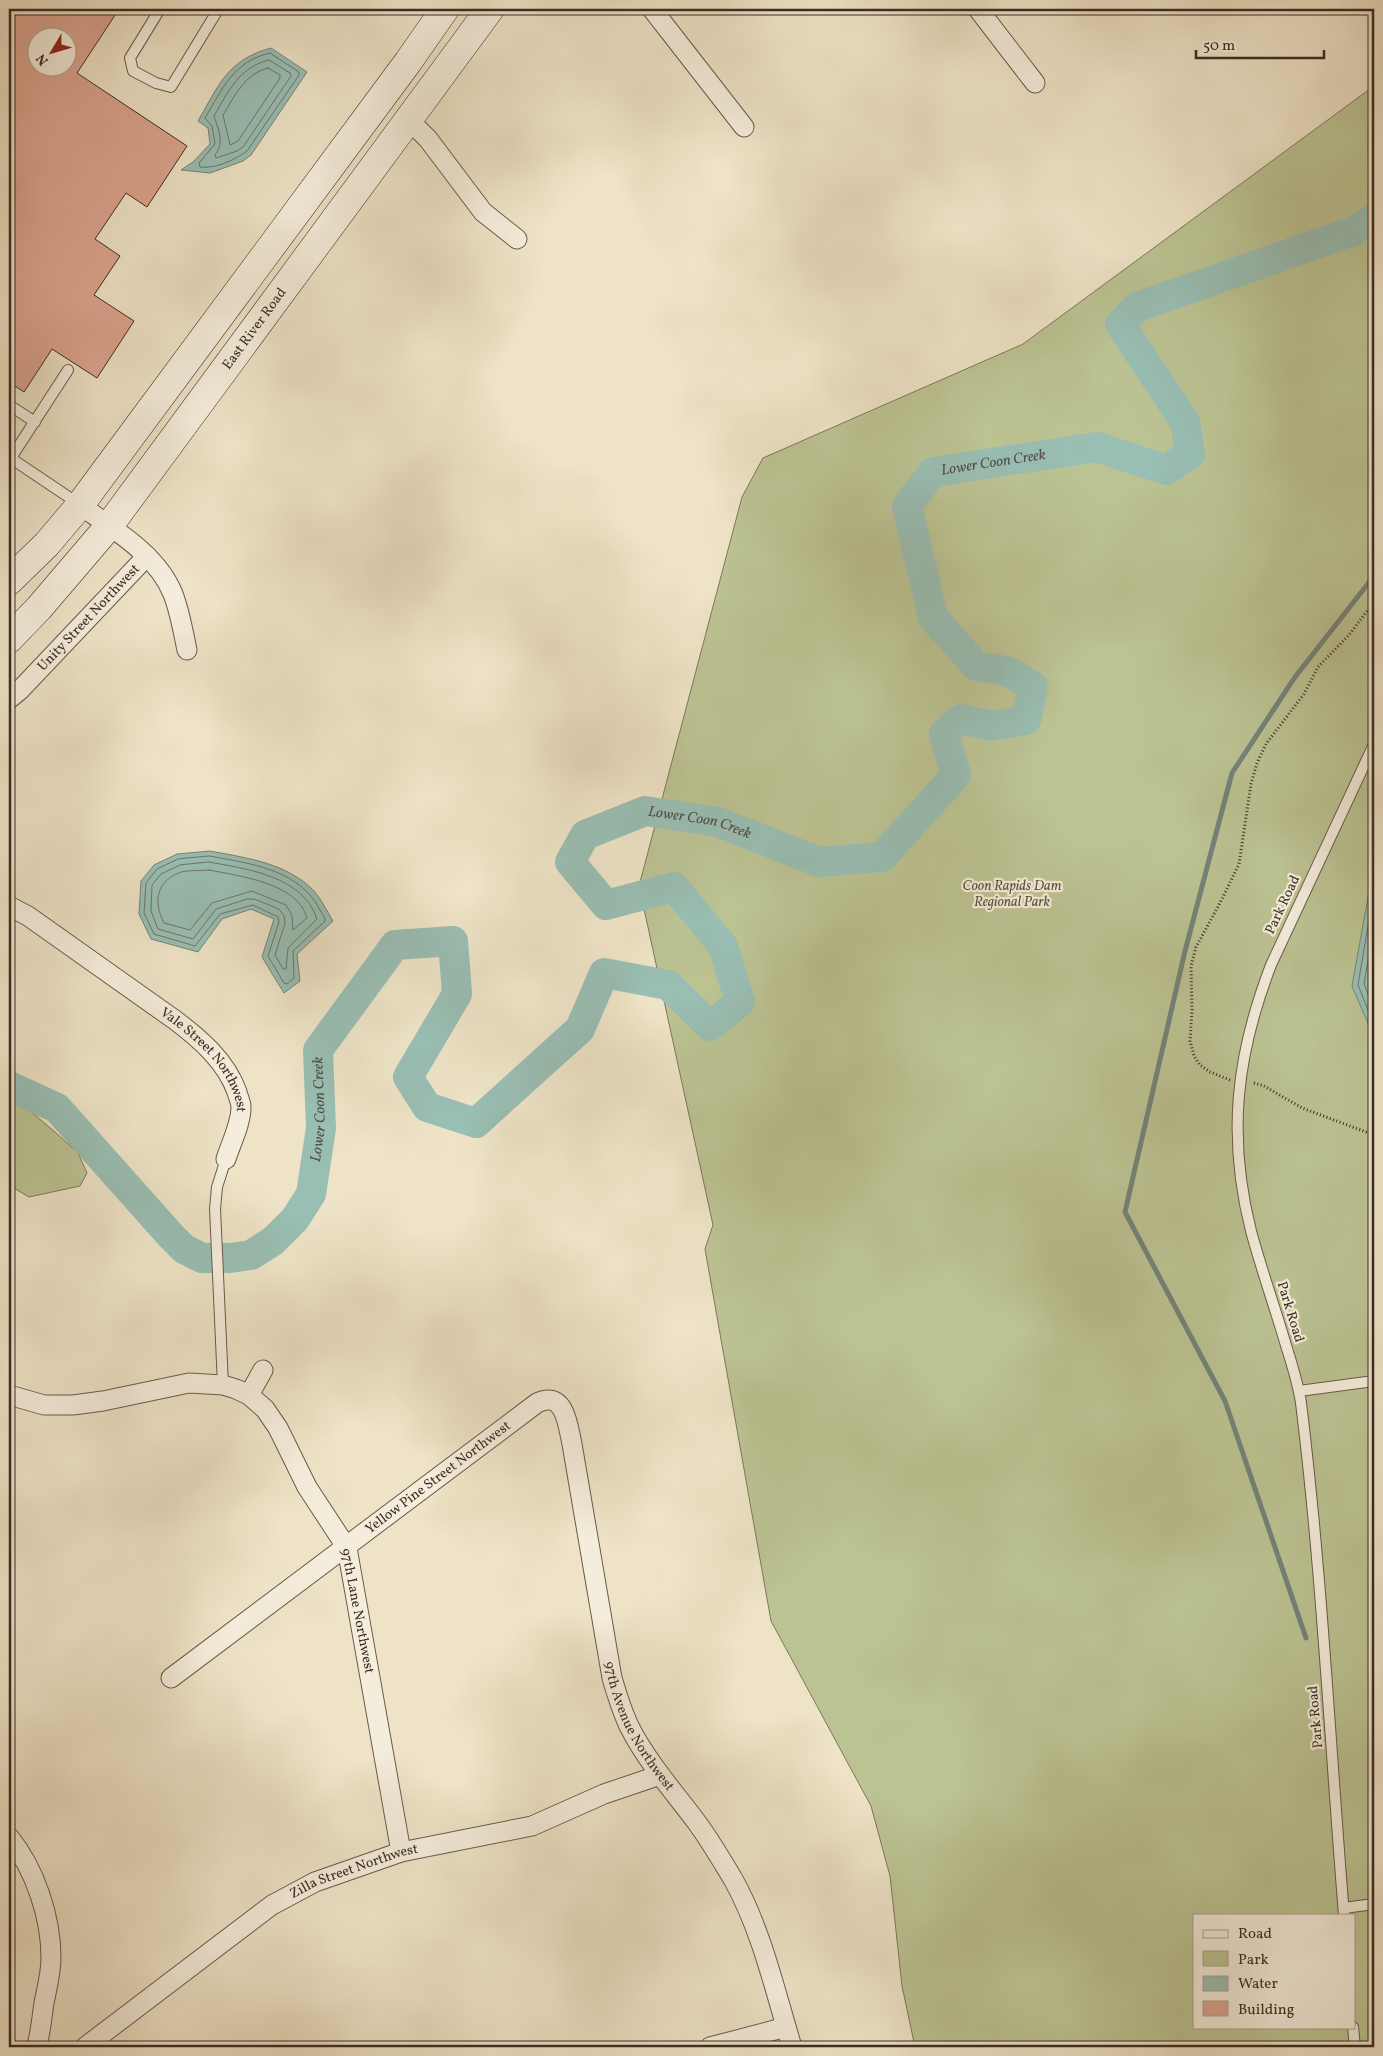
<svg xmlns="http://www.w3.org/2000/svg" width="1383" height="2056" font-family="Vollkorn,serif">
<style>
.green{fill:#bcc393;stroke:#7c785b;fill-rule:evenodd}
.water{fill:#99beb3;stroke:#738479}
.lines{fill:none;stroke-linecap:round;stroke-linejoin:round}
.shore{stroke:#6a766b;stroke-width:1}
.stream{stroke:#738479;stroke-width:5}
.river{stroke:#99beb3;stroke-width:30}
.building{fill:#dba48f;stroke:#3b2d23;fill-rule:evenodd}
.service-casing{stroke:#685a4c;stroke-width:12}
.minor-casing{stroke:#685a4c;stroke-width:21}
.secondary-casing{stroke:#3b2d23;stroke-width:29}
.path{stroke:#3b2d23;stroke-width:3;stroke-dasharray:1 2.5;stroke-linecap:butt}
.service{stroke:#f4eddb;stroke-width:10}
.minor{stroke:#f4eddb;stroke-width:19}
.secondary{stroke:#f4eddb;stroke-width:28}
.labels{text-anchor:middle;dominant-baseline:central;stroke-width:4.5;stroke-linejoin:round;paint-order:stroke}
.street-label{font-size:14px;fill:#3b2d23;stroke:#f4eddb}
.park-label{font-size:14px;font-style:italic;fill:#5b523f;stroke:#f4eddb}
.water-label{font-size:15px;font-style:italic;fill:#525147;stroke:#f4eddb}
</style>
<rect width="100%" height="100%" fill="#eee3c7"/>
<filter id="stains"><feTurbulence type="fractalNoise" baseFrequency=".004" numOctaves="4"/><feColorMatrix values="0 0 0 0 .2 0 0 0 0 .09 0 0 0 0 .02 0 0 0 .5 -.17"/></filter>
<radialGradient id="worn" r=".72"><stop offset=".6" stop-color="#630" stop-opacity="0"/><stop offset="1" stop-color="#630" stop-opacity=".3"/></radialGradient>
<!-- green -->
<path class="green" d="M1374,86V2047H915L902,1986L890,1876L871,1806L771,1621L705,1249L713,1225L639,886L742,497L763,458L1023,344ZM1194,1915H1354V2027H1194Z
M9,1098L23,1105L55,1132L78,1153L87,1173L80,1186L29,1197L9,1185Z"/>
<!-- water -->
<path class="water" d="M271,48L307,72L251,155L243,161L210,173L181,170L193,162L210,144L208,128L198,121C219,85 227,60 271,48Z
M210,851C247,858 287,863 314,891C321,899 327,911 333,921L297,954L300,981L284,993L262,957L274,919L251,909L222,919L198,952L151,939L139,914L141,881L154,865L177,854Z
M1374,864V1037L1352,986Z"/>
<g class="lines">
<!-- shore -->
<path class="shore" d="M270,53L299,72V75L247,151C235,160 215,169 200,167L199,163L215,144L212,126L205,118C223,88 234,61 270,53Z
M269,60L290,73L291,76L243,147L237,151L216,158L215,155C225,142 218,129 214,116C228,92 239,67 269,60Z
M268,68L280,75V78L238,141L230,145L223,115C235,96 244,74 268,68Z
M210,856C245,863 285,867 310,895C316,901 320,911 325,918V921L293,951L294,978L287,984L284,983L268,956L279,922L278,917L253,905L220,914L195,946L154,934L144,913L146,883L157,869L178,859Z
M209,862C247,869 303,876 317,919L288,948L286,969H283L275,955L285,923L284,916L279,909L254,899H247L216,909L193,939L158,929L151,911L152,885L161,874L180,865Z
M209,870C239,876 298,883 307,918L293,930L292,915L286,905L252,891L212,903L190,930L164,923C153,902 156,881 181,872C189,870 200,871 209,870Z
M1374,891L1358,985L1374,1025
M1374,925L1364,984L1374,1009"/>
<!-- stream -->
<path class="stream" d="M1306,1638L1225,1401L1125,1212L1185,951L1232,773L1295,677L1374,576"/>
<!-- river -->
<path class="river" id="s1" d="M9,1086L57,1108L171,1236L184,1249L202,1258H230L251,1255L273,1241L295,1219L311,1194L321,1128L318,1050L395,945L453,941L457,994L408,1077L427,1107L476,1123L580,1029L604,973L668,985L710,1026L740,1002L723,946L674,887L606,905L570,862L585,835L645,811L718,822L819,862L882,857L956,775L944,734L961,719L992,726L1026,720L1033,686L1007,671L976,666L933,617L907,506L933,472L1097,447L1166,470L1190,454L1185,422L1120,324L1137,307L1354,231L1374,218"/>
</g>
<!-- building -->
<path class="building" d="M9,9H119L77,73L187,146L147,207L126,193L95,239L120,256L94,295L134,321L97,378L52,349L24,392L9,382ZM38,38H68V68H38Z"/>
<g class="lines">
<!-- service casing -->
<g class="service-casing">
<path id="service" d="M160,9L130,58L133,71L156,83L171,87L216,13V9
M9,405L35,422
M9,457L79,504
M9,461L68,370
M223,1385L215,1209L217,1187L226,1159
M1299,1391L1374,1381
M1344,1908L1374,1904
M1344,1915C1330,1744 1322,1573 1301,1403C1298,1382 1291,1362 1285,1342C1274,1305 1261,1268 1251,1231C1227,1136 1236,1056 1271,965L1374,744
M1353,2027L1355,2047"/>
</g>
<!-- minor casing -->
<g class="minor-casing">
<g id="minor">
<path d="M652,9L744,127"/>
<path d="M978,9L1035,83"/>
<path d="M409,120L428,139L483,212L517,239"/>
<path d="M80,505C113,529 157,554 173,594C180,612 183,631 187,650"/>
<path id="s2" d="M9,699L20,690L147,556"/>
<path id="s3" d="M9,906L28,916L175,1020C200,1039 226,1061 237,1092C238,1097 241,1102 241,1107C241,1124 231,1143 226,1159"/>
<path d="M9,1395L44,1405H73L103,1401L189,1383L223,1385L236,1389L249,1395L265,1409L278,1428L307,1487L347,1548L401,1852"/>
<path d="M249,1395L263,1370"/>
<path id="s4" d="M171,1678L537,1403C565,1389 568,1426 572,1444L612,1678C617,1695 622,1712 630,1728C648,1763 675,1793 698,1824C711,1842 722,1861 733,1879C762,1931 775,1991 792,2047"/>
<path d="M9,1837C35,1869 51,1917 51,1958C51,1973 47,1988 44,2003C42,2016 41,2029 38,2041L39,2047"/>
<path id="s5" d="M85,2047L272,1905L315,1882L401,1852L532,1826L604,1794L660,1775"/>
<path d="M710,2047L786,2027"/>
</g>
</g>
<!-- secondary casing -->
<g class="secondary-casing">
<g id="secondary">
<path d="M9,581L47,544L80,505L408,62L445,9"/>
<path id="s6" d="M9,639L39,608L109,526L490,9"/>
</g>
</g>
<!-- path -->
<path class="path" d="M1230,1080L1210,1072L1200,1065L1194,1056L1190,1041L1192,1010L1191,966L1196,947L1220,903L1239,864L1251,784L1257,763L1266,744L1304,694L1318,667L1349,635L1374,602
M1254,1083L1264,1086L1302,1108L1374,1135"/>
<!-- service -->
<use href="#service" class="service"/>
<!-- minor -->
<use href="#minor" class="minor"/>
<!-- secondary -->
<use href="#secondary" class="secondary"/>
</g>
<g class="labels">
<!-- street labels -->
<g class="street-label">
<text stroke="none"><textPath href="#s6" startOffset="396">East River Road</textPath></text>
<text stroke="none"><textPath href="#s2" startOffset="114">Unity Street Northwest</textPath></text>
<text transform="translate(1283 905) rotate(-65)">Park Road</text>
<text stroke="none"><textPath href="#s3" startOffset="252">Vale Street Northwest</textPath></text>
<text transform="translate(1290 1312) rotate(73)">Park Road</text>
<text stroke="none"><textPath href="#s4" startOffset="334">Yellow Pine Street Northwest</textPath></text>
<text transform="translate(357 1611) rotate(79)">97th Lane Northwest</text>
<text transform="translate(1316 1717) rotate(-95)">Park Road</text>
<text stroke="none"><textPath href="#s4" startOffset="816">97th Avenue Northwest</textPath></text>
<text stroke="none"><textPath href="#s5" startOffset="324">Zilla Street Northwest</textPath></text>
</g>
<!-- park labels -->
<g class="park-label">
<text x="1012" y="886">Coon Rapids Dam<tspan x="1012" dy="16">Regional Park</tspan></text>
</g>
<!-- water labels -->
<g class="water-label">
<text stroke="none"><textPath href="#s1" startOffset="2556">Lower Coon Creek</textPath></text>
<text stroke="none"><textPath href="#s1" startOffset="1745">Lower Coon Creek</textPath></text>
<text stroke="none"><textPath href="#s1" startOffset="484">Lower Coon Creek</textPath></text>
</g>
</g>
<!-- margin -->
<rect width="1383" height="2056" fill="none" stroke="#eee3c7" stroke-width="30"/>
<rect x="10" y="10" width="1363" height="2036" fill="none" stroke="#3b2d23" stroke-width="2.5"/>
<rect x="15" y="15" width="1353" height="2026" fill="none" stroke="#3b2d23"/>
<!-- legend -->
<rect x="1193" y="1914" width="162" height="115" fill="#f4eddb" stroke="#aaa091"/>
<rect x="1203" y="1930" width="25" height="8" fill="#f4eddb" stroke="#aaa091"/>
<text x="1238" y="1938" font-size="15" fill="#3b2d23">Road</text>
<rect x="1203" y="1951" width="25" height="15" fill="#bcc393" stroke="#aaa091"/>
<text x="1238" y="1964" font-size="15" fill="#3b2d23">Park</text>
<rect x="1203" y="1976" width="25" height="15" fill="#99beb3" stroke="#aaa091"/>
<text x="1238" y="1988" font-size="15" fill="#3b2d23">Water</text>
<rect x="1203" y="2001" width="25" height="15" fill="#dba48f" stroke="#aaa091"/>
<text x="1238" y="2014" font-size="15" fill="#3b2d23">Building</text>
<!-- north arrow -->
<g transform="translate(52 52) rotate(232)"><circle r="24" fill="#f4eddb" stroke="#aaa091"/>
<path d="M0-4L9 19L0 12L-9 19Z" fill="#8f2418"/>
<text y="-8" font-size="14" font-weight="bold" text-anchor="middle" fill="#3b2d23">N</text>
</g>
<!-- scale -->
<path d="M1196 50v8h128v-8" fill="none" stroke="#3b2d23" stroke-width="2.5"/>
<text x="1203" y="50" font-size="15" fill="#3b2d23" stroke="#f4eddb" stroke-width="4" paint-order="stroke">50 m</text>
<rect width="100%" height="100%" filter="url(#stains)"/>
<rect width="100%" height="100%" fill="url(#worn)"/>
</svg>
